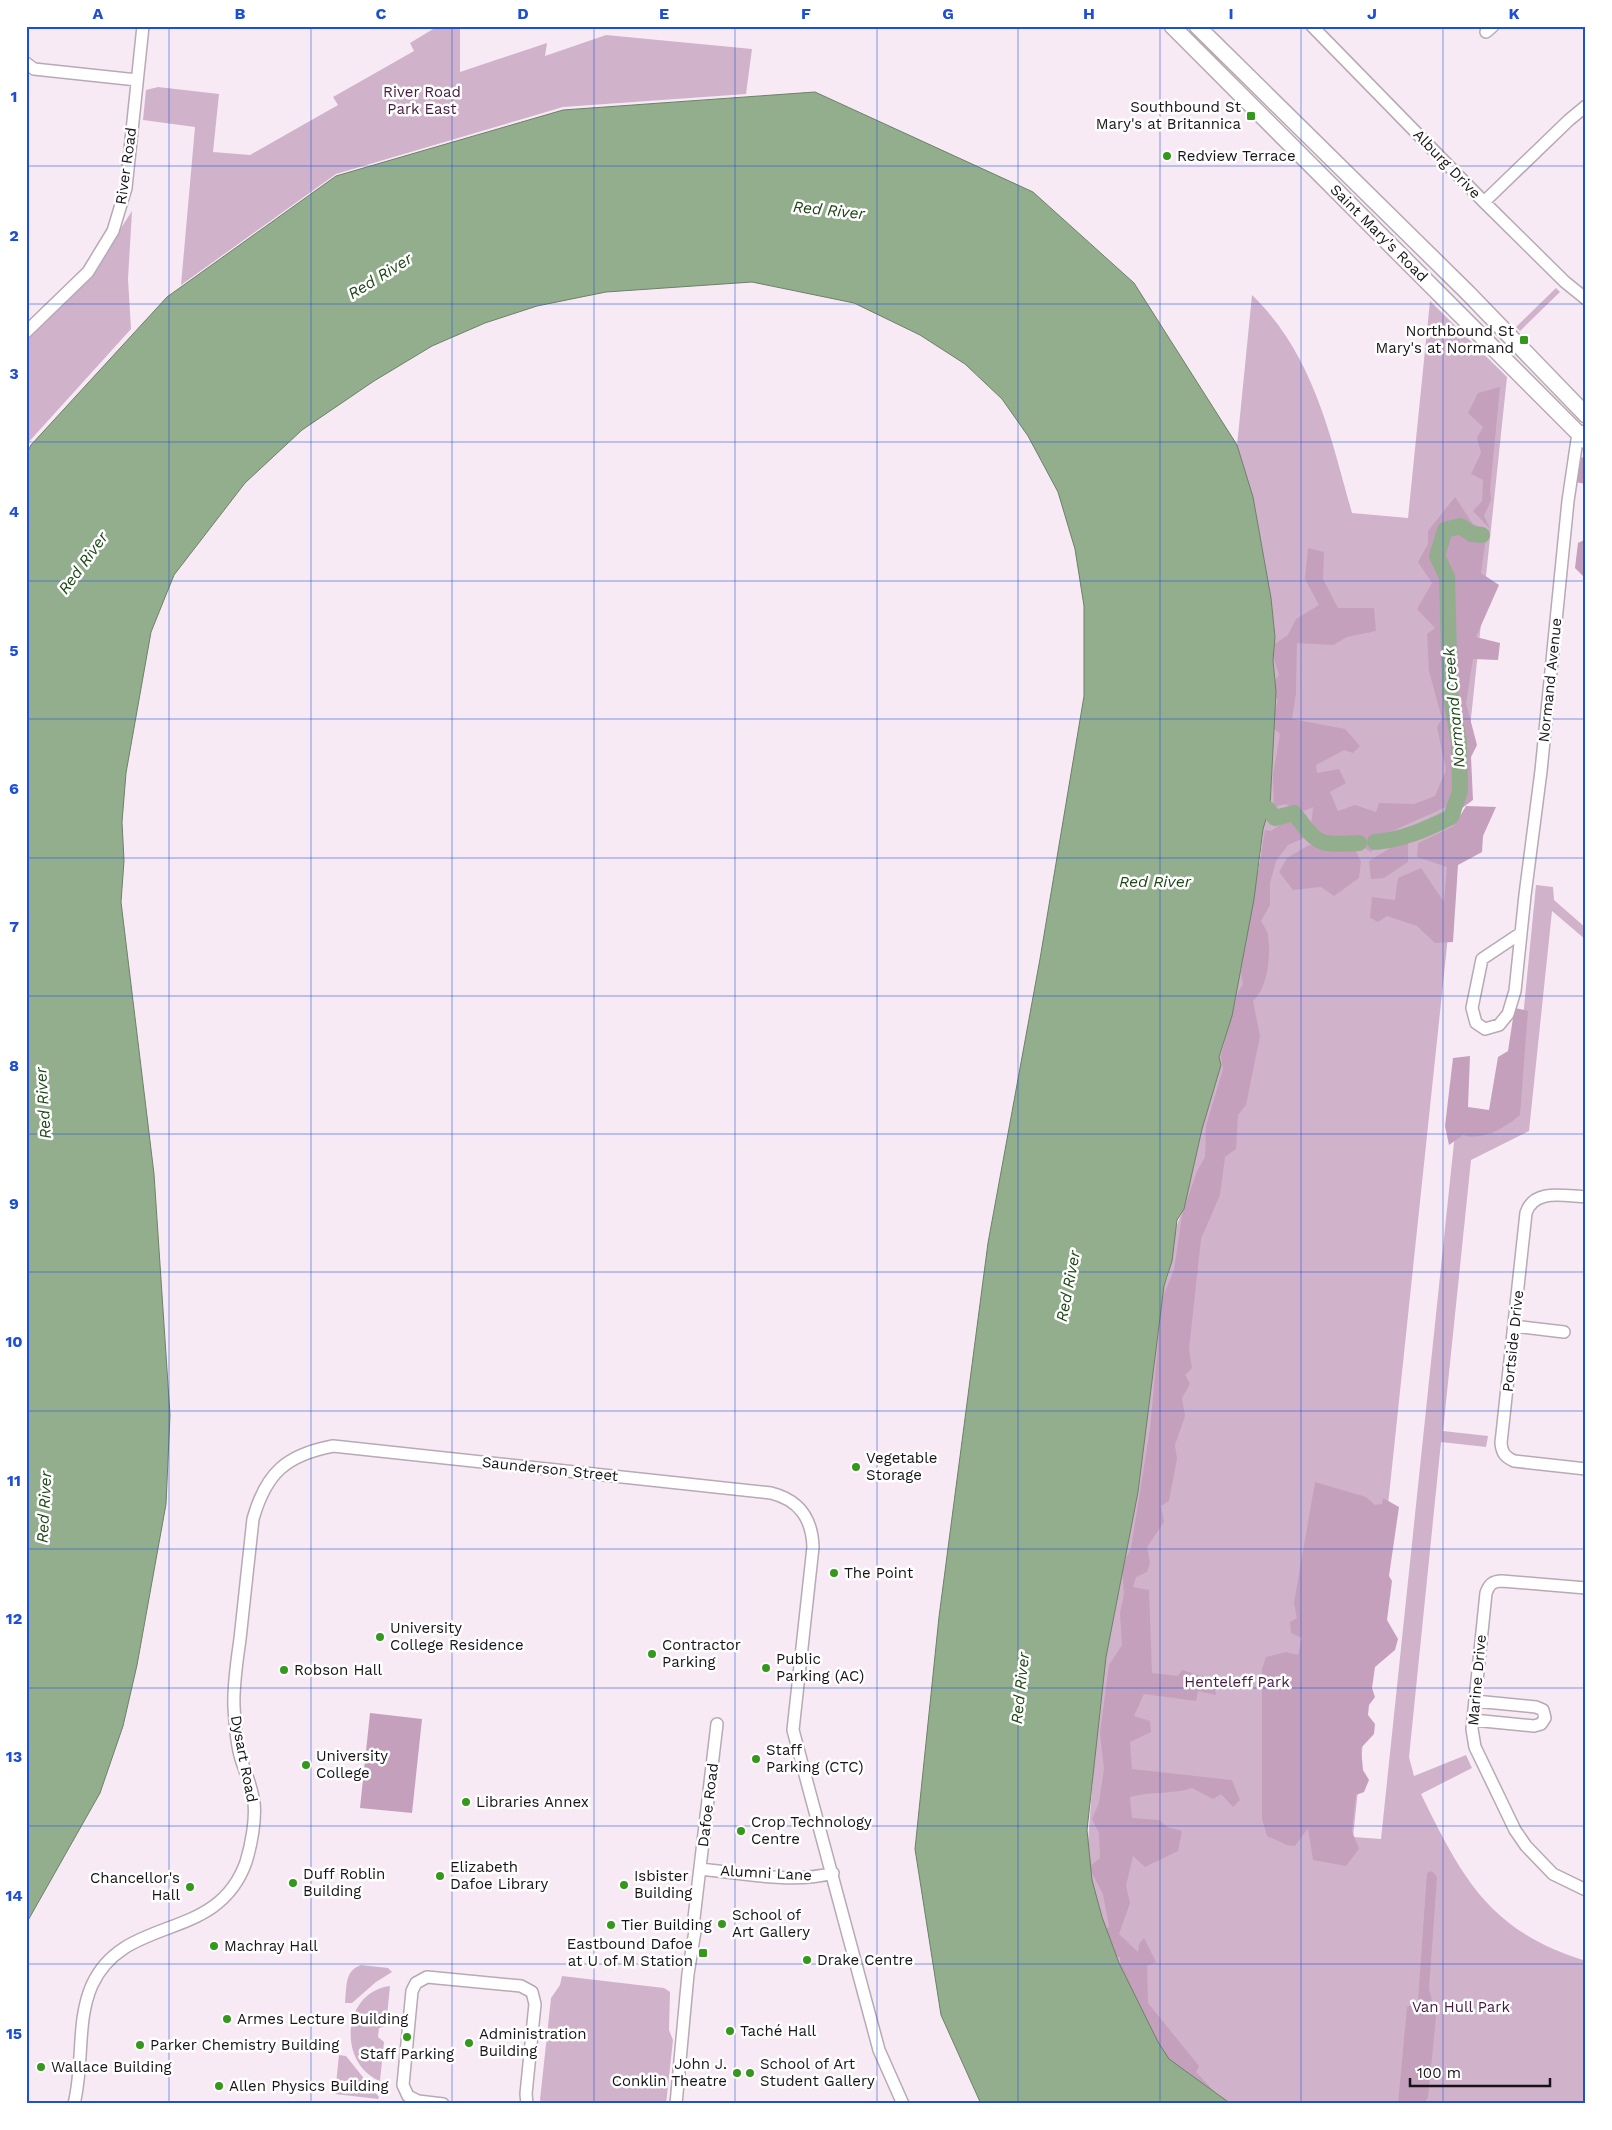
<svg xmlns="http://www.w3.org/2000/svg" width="1612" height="2130" font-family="'Work Sans',sans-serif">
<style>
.green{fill:#d1b2cb}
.forest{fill:#c4a0bd}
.water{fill:#92ae8d;stroke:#6d8069}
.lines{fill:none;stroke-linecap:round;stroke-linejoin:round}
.river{stroke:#92ae8d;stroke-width:16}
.minor-casing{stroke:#b7aab4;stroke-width:14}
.major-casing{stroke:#b7aab4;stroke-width:18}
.minor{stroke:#fff;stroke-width:11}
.major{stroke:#fff;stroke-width:15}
.grid{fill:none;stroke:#1d4ed8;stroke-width:1;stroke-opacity:0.55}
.poi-dot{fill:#34981c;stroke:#fff;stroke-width:2}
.labels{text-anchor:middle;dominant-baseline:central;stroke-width:5;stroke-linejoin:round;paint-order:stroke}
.park-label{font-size:15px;fill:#461a40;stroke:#fff}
.poi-label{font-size:15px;fill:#171316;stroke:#fff;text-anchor:start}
.street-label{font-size:15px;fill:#171316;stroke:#fff}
.water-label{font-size:16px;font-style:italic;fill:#1f4718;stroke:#fff}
.neatline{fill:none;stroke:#1d4ed8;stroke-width:2}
.grid-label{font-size:16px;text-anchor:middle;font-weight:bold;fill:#1d4ed8}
</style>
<rect width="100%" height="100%" fill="#f7eaf4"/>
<!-- green -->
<path class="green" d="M438,26H460V72L547,43L545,56L606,35L752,49L746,94L563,107L336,174L181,285L195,127L143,120L146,90L158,87L219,94L213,152L250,155L338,105L333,97L414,51L410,43Z
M132,211L128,279L131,329L26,445V338L90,276Z
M1556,288L1560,292L1520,331L1516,327Z
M1252,295C1313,354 1330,434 1352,513L1408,518L1430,301L1507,377L1353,1837L1381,1839L1457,1114L1513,1120L1536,885L1553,887L1554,900L1586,928V940L1552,911L1529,1131L1471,1160L1443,1431L1488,1436L1486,1447L1441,1442L1409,1757L1414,1776L1466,1755L1472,1768L1421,1794C1462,1878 1490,1932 1586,1961V2104H1212L1132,2011L1086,1868L1097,1723L1106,1657L1138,1492L1164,1286C1176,1262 1170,1232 1184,1209L1202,1129L1221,1065L1219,1057L1232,1016L1260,861L1263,829L1270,806L1276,692L1273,660L1275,637L1271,598L1253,497L1237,446Z
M361,1965L388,1968L392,1972L376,1982L352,2003H345C347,1983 345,1971 361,1965Z
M562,1976L664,1988L670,1992L669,2030L673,2040L666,2104H542L540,2100L551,1998L560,1985Z
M390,1986L386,2026L379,2028L378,2037L384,2042L380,2081C337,2063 342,1992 390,1986Z
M339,2055L346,2056L379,2097L378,2099L335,2094Z"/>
<!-- forest -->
<path class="forest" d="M1500,387L1490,490L1491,500L1484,516L1490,529L1473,511L1482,501L1483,480L1471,474L1481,453L1477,438L1483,427L1468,413L1478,393Z
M1579,457L1586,458V484L1575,482Z
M1455,497L1473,524L1487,530L1481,573L1499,585L1476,637L1500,643L1498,660L1473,659L1466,703L1477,745L1471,757L1473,800L1458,811L1446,807L1388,833L1371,852L1351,839L1328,840L1311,826L1313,807L1301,812L1286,804L1274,807L1273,775L1280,734L1270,725L1278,701L1271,686L1279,675L1270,647L1288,635L1296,619L1319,605L1305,579L1308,548L1324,552L1323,579L1338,608H1374L1376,631L1347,637L1333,645L1297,643L1296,693L1292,719L1345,729L1360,746L1353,753L1344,750L1316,765L1317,773L1339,769L1346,783L1330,792L1338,811L1355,805L1376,812L1379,803L1414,804L1435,796L1446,770L1437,727L1442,719L1429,671L1427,634L1435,628L1417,609L1432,583L1418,562L1428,544V531Z
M1586,539V579L1575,568L1578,543Z
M1466,806L1496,807L1483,836L1482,852L1458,865L1453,942L1435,943L1417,926L1387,916L1378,922L1370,918L1372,897L1395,900L1398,878L1421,868L1444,902L1447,867L1417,857L1418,843L1454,826Z
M1293,816L1299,823L1304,838L1288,845L1276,861L1270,883V905L1261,921C1263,925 1268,931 1268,936C1271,955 1268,988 1253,1001L1260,1036L1246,1105L1238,1115L1236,1149L1225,1157L1220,1195L1201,1239L1189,1349L1192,1368L1185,1375L1190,1384L1182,1398L1185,1416L1175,1445L1177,1459L1169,1501L1161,1506L1164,1522L1147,1547L1150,1563L1147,1572L1136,1577L1133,1587L1149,1590L1152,1673L1178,1676L1182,1670L1214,1680L1216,1695L1198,1691L1196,1701L1144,1694L1134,1716L1150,1721L1151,1732L1130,1742L1132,1769L1232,1780L1240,1800L1233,1807L1221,1794L1213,1799L1192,1788C1171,1795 1151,1791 1130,1797L1132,1818L1159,1820L1167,1827L1182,1831L1178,1851L1145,1867L1133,1856L1126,1886L1130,1903L1119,1934L1138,1952L1139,1944L1144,1938L1156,1962L1147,1966L1148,2003L1199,2066L1196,2072L1226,2104L1173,2068L1121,1982L1120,1957L1104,1956L1100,1940L1109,1926L1103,1894L1089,1867L1100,1858L1099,1833L1092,1819L1099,1803L1104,1769L1100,1733L1109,1665L1122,1645L1120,1613L1124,1594L1122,1566L1131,1548L1150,1429L1162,1299L1174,1270L1182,1215L1197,1171L1205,1157L1206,1126L1223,1069L1221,1056L1238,992L1243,984L1241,973L1265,830L1271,831Z
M1400,842H1408V862L1384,878L1371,879L1369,861Z
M1309,845L1355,849L1361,862L1359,878L1334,896L1321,887L1293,890L1279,872L1287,858Z
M1507,1006L1528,1011L1520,1115C1505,1128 1483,1141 1463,1135L1449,1145L1445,1126L1453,1058L1470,1056L1468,1107L1489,1110L1498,1057L1508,1051L1513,1018L1500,1015Z
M1315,1482L1366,1497L1375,1505L1382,1504L1383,1498L1399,1507L1389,1576L1392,1581L1387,1620L1398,1639L1395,1650L1375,1667L1372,1688L1375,1697L1369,1705L1368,1715L1375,1724L1374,1734L1361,1748L1363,1770L1369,1780L1364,1792L1356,1795L1352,1831L1359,1849L1346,1866L1313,1860L1308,1828L1295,1846L1287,1845L1267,1836L1262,1819V1669L1266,1657L1286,1652L1298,1655L1302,1638L1291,1633L1290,1622L1297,1618L1294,1603Z
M370,1713L422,1719L412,1813L360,1808Z
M1432,1871L1437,1877L1429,1988L1436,2017L1428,2097L1424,2104H1398L1407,2007L1418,2001L1427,1873Z"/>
<!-- water -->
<path class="water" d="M815,92L1033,192L1134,283L1237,445L1253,497L1271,598L1275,637L1273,660L1276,692L1270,806L1263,829L1254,899L1232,1016L1219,1057L1221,1065L1202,1129L1184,1209L1177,1220L1172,1261L1164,1286L1138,1492L1106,1657L1087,1830L1092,1880L1102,1917L1119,1963L1158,2042L1169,2059L1231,2104H981L941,2015L915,1849L939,1617L988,1243L1040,959L1084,696V606L1075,549L1058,492L1028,436L1002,399L965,364L920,335L854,303L752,282L606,292L537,306L485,323L432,346L374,381L302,430L245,483L174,575L151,632L126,773L122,822L124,861L121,902L154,1174L170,1415L166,1504L137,1665L123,1726L100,1793L26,1924V455L31,445L167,297L336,176L563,110Z"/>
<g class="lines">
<!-- river -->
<path class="river" d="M1268,809L1275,818L1294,813C1319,846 1318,845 1359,843
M1375,842C1402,840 1427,829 1451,817L1460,791L1459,742L1450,692L1447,577L1437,556L1445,530L1460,526L1472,534L1482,535"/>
<!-- minor casing -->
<g class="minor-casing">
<path id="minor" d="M1312,26L1484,202L1565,282L1586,299
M1486,32L1493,26
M26,63L34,69L137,80
M1484,202L1569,120L1586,106
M26,332L88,272L113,231L126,188L143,26
M1521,933L1482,959L1472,1008L1476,1023L1485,1029L1499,1025L1508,1014L1515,991L1525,895L1541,771L1568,501L1577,440L1585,431
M1586,1197C1564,1196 1534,1188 1526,1213L1501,1443C1502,1453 1505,1457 1514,1461L1586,1469
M1514,1326L1564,1332
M1586,1588L1502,1581C1492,1581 1489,1585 1486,1593L1472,1729L1475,1747L1515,1830L1526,1846L1553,1874L1586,1890
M1473,1720L1534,1726L1541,1724L1545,1718L1543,1710L1536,1707L1475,1701
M700,1869C740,1873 794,1884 833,1873
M74,2104C84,2065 76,2021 92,1985C125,1913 217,1944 246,1862C251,1846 256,1820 254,1803C252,1787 246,1774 241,1759C236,1743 235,1724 234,1707C233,1685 237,1661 240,1639C244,1599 249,1559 253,1519C266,1473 286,1455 333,1446L771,1493C799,1500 812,1518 813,1547L793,1730L879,2050L903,2104
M443,2104L418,2101L408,2096L403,2085L412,1991L416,1983L427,1977L521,1986L532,1992L535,2004L526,2094L527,2104
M676,2104L688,1974L695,1931L694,1918L717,1724"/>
</g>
<!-- major casing -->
<g class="major-casing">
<path id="major" d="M1172,26L1586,441
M1197,26L1468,293L1586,415"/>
</g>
<!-- minor -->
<use href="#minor" class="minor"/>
<!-- major -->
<use href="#major" class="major"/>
</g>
<!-- grid -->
<path class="grid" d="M169,26V2104M311,26V2104M452,26V2104M594,26V2104M735,26V2104M877,26V2104M1018,26V2104M1160,26V2104M1301,26V2104M1443,26V2104M26,166H1586M26,304H1586M26,442H1586M26,581H1586M26,719H1586M26,858H1586M26,996H1586M26,1134H1586M26,1272H1586M26,1411H1586M26,1549H1586M26,1688H1586M26,1826H1586M26,1964H1586"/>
<!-- markers -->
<g class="poi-dot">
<rect x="1246" y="111" width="10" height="10" rx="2.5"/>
<circle cx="1167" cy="156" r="5"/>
<rect x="1519" y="335" width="10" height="10" rx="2.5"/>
<circle cx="856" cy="1467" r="5"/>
<circle cx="834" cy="1573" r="5"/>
<circle cx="380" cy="1637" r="5"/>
<circle cx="652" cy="1654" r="5"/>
<circle cx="766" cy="1668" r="5"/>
<circle cx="284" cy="1670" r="5"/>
<circle cx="756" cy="1759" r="5"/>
<circle cx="306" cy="1765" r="5"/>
<circle cx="466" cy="1802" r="5"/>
<circle cx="741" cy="1831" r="5"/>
<circle cx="440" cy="1876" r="5"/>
<circle cx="293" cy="1883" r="5"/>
<circle cx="624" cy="1885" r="5"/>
<circle cx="190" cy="1887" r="5"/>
<circle cx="722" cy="1924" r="5"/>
<circle cx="611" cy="1925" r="5"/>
<circle cx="214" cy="1946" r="5"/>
<rect x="698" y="1948" width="10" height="10" rx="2.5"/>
<circle cx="807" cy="1960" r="5"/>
<circle cx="227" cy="2019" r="5"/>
<circle cx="730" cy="2031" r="5"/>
<circle cx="407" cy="2037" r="5"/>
<circle cx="469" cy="2043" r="5"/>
<circle cx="140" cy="2045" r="5"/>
<circle cx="41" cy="2067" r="5"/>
<circle cx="737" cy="2073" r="5"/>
<circle cx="750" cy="2073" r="5"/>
<circle cx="219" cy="2086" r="5"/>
</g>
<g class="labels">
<!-- park labels -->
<g class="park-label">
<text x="422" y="92">River Road<tspan x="422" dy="17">Park East</tspan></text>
<text x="1237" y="1682">Henteleff Park</text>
<text x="1461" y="2007">Van Hull Park</text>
</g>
<!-- poi labels -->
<g class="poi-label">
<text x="1241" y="107" text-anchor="end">Southbound St<tspan x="1241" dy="17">Mary's at Britannica</tspan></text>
<text x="1177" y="156">Redview Terrace</text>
<text x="1514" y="331" text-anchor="end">Northbound St<tspan x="1514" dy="17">Mary's at Normand</tspan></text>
<text x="866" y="1458">Vegetable<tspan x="866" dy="17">Storage</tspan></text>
<text x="844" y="1573">The Point</text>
<text x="390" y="1628">University<tspan x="390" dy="17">College Residence</tspan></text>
<text x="662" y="1645">Contractor<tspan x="662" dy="17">Parking</tspan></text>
<text x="776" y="1659">Public<tspan x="776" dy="17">Parking (AC)</tspan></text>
<text x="294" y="1670">Robson Hall</text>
<text x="766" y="1750">Staff<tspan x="766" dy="17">Parking (CTC)</tspan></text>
<text x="316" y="1756">University<tspan x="316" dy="17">College</tspan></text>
<text x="476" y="1802">Libraries Annex</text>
<text x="751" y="1822">Crop Technology<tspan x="751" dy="17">Centre</tspan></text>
<text x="450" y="1867">Elizabeth<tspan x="450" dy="17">Dafoe Library</tspan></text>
<text x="303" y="1874">Duff Roblin<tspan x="303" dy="17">Building</tspan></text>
<text x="634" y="1876">Isbister<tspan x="634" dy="17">Building</tspan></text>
<text x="180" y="1878" text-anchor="end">Chancellor's<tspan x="180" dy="17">Hall</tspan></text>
<text x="732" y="1915">School of<tspan x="732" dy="17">Art Gallery</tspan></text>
<text x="621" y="1925">Tier Building</text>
<text x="693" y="1944" text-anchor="end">Eastbound Dafoe<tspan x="693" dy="17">at U of M Station</tspan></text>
<text x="224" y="1946">Machray Hall</text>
<text x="817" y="1960">Drake Centre</text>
<text x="237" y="2019">Armes Lecture Building</text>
<text x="740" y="2031">Taché Hall</text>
<text x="479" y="2034">Administration<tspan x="479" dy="17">Building</tspan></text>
<text x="150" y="2045">Parker Chemistry Building</text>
<text x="407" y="2054" text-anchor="middle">Staff Parking</text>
<text x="727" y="2064" text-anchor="end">John J.<tspan x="727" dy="17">Conklin Theatre</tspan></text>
<text x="760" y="2064">School of Art<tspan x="760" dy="17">Student Gallery</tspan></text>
<text x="51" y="2067">Wallace Building</text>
<text x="229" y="2086">Allen Physics Building</text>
</g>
<!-- street labels -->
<g class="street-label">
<text transform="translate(1447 164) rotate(46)">Alburg Drive</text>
<text transform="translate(126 166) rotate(-82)">River Road</text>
<text transform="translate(1379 233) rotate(45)">Saint Mary's Road</text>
<text transform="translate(1550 680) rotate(-84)">Normand Avenue</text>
<text transform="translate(1513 1341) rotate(-84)">Portside Drive</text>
<text transform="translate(550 1469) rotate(6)">Saunderson Street</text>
<text transform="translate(1477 1680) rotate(-85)">Marine Drive</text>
<text transform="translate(244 1759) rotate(79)">Dysart Road</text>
<text transform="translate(708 1805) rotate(-83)">Dafoe Road</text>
<text transform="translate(766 1873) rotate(3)">Alumni Lane</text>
</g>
<!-- water labels -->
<g class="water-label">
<text transform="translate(829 210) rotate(6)">Red River</text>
<text transform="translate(380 276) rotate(-32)">Red River</text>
<text transform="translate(83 563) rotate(-54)">Red River</text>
<text transform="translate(1454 708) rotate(-95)">Normand Creek</text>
<text x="1155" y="881">Red River</text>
<text transform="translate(43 1103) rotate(-94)">Red River</text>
<text transform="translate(1068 1286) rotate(-79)">Red River</text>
<text transform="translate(44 1507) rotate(-87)">Red River</text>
<text transform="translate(1020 1688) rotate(-84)">Red River</text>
</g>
</g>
<!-- border -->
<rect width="1612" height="2130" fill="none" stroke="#ffffff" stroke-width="55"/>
<!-- scale -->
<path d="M1410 2078v8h140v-8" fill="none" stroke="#171316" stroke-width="2.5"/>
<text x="1417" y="2078" font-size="15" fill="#171316" stroke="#ffffff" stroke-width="4" paint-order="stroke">100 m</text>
<rect x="28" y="28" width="1556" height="2074" class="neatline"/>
<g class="grid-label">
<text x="98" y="19">A</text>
<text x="240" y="19">B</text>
<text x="381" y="19">C</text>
<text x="523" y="19">D</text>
<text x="664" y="19">E</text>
<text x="806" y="19">F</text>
<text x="948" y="19">G</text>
<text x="1089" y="19">H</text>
<text x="1231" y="19">I</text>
<text x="1372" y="19">J</text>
<text x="1514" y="19">K</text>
<text x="14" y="102">1</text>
<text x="14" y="241">2</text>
<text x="14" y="379">3</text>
<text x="14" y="517">4</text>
<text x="14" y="656">5</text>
<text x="14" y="794">6</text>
<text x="14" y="932">7</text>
<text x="14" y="1071">8</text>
<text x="14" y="1209">9</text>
<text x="14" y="1347">10</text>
<text x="14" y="1486">11</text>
<text x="14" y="1624">12</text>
<text x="14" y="1762">13</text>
<text x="14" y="1901">14</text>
<text x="14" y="2039">15</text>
</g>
</svg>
